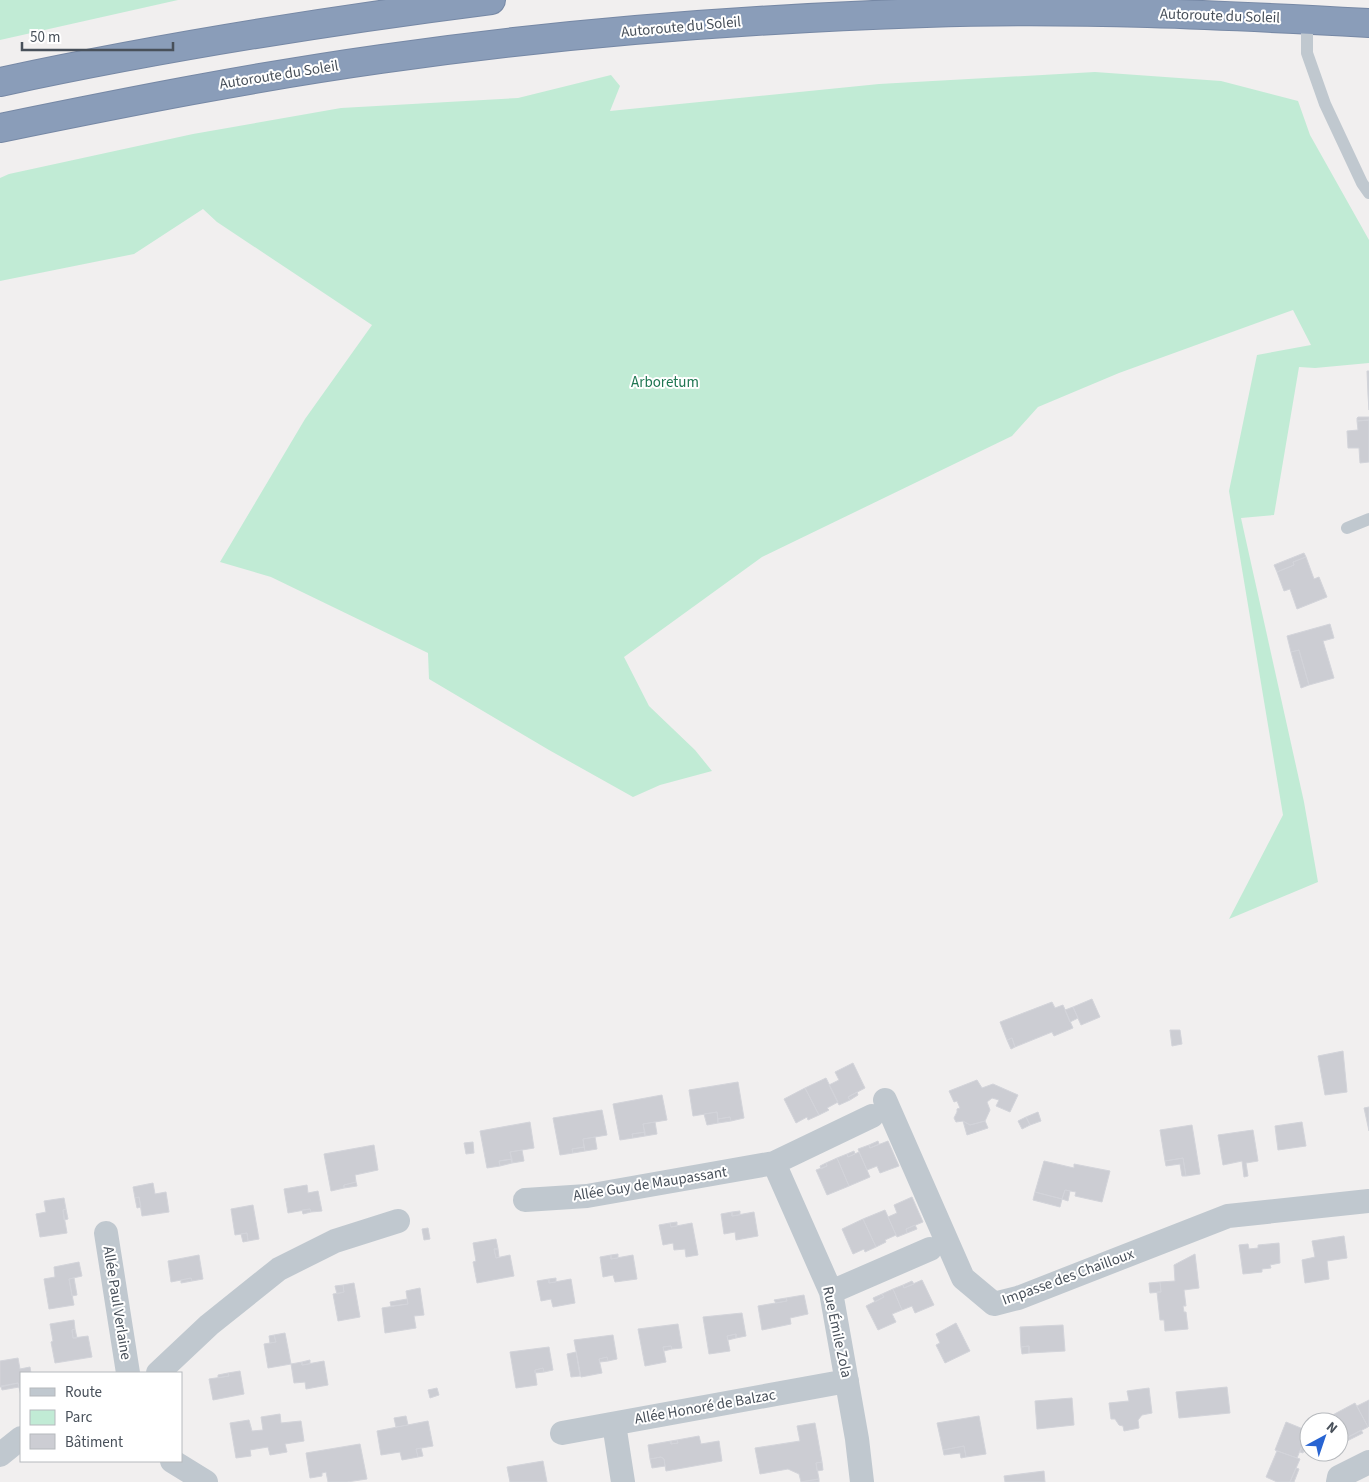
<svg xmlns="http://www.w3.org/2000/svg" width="1369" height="1482" font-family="'Source Sans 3',sans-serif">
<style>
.green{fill:#c1ebd5}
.building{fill:#cccdd3;stroke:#d3d4da}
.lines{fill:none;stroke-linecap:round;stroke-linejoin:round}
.motorway-casing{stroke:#7688a5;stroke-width:30}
.service{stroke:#c0c8cf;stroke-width:12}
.minor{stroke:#c0c8cf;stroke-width:24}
.motorway{stroke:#8a9db9;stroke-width:28}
.labels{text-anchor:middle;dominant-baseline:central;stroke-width:4;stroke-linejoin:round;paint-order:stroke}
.street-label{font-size:15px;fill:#48505a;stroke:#fff}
.park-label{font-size:15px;fill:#1f7652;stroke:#fff}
</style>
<rect width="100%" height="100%" fill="#f1efef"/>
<!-- green -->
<path class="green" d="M0,0H178L0,40Z
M1095,72L1221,81L1298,101L1310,135L1369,240V363L1315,368L1299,367L1274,515L1241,518L1304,802L1318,882L1229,919L1283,815L1229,491L1257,355L1311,345L1293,310L1119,373L1038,407L1012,436L762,557L624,657L649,706L695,750L712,771L660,785L633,797L549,750L429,679L428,653L271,577L220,562L305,419L372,325L217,222L203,209L134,254L0,281V178L9,174L193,134L341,108L518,98L611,75L620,86L610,111L879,84Z"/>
<!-- building -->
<path class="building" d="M1367,371H1369V410L1368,395Z
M1358,417H1369V420L1357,421V418Z
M1369,420V462L1360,463L1359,448H1348L1347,431L1358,430L1357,421Z
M1304,553L1306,557L1293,562L1294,565L1277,572L1274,565Z
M1306,557L1314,579L1319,577L1327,597L1297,609L1290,589L1284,591L1277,572L1294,565L1293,562Z
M1330,624L1334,638L1323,641L1334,678L1309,685L1299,650L1291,652L1287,636Z
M1299,650L1309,685L1301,688L1291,652Z
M1092,999L1100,1017L1081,1025L1073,1007Z
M1052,1002L1055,1008L1063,1005L1073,1028L1054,1036L1052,1032L1015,1047L1012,1038L1007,1040L1000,1022Z
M1073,1007L1078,1018L1070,1022L1065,1010Z
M1170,1030H1180L1182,1044L1172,1046Z
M1012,1038L1015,1047L1011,1049L1007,1040Z
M1343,1051L1347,1092L1325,1095L1318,1056Z
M853,1063L865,1088L848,1097L850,1100L839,1105L829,1085L839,1080L835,1072Z
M826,1078L838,1102L827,1108L829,1110L819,1115L805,1088Z
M977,1080L982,1088L993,1084L1018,1095L1010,1112L996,1106L999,1100L992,1098L987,1102L990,1110L985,1121L970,1125L963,1121L956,1122L954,1118L957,1112V1109L960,1108L957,1101L954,1102L949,1091Z
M738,1082L744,1118L731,1121L730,1117L718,1119L717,1112L693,1116L689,1090Z
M805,1088L819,1115L808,1120L807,1117L796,1123L784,1099Z
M857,1092L858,1095L850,1100L848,1097Z
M662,1095L667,1120L643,1124L645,1132L632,1134L633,1138L620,1140L613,1104Z
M1369,1107V1131L1364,1108Z
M602,1110L607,1135L583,1139L584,1147L572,1149L573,1153L560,1155L553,1118Z
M717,1112L718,1123L707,1125L704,1114Z
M1038,1112L1041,1121L1030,1125L1026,1117Z
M730,1117L731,1121L718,1123V1119Z
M1026,1117L1030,1125L1022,1129L1018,1121Z
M963,1121L970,1125L985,1121L988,1128L967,1135Z
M530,1122L534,1148L510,1152L512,1159L499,1161L500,1166L487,1168L480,1131Z
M655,1122L657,1134L645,1136L643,1124Z
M1302,1122L1306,1146L1278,1150L1275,1126Z
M1192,1125L1200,1174L1186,1176L1183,1158L1165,1161L1160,1130Z
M1253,1130L1258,1161L1246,1163L1248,1176L1244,1177L1242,1161L1223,1165L1218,1135Z
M645,1132V1136L633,1138L632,1134Z
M595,1137L597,1149L585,1151L583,1139Z
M878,1141L879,1144L870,1148L869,1145Z
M888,1141L899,1166L880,1173L877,1166L867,1170L858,1149L869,1145L870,1148Z
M473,1142L474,1153L466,1154L464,1143Z
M374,1145L378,1170L355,1175L356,1182L344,1185V1188L331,1191L324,1154Z
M584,1147L585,1151L573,1153L572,1149Z
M522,1150L524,1161L512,1163L510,1152Z
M854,1151L855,1154L848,1157L847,1154Z
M859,1152L870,1177L849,1186L837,1158L847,1154L848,1157Z
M837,1158L849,1186L827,1195L816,1170L827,1166L826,1163Z
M1183,1158L1186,1176H1182L1180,1164L1166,1166L1165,1161Z
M512,1159V1163L500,1166L499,1161Z
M1044,1161L1074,1168V1164L1110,1171L1102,1202L1075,1196L1076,1192L1065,1190L1062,1199L1035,1192Z
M826,1163L827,1166L821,1169L820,1166Z
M356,1182L357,1186L344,1188V1185Z
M153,1183L155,1194L166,1192L169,1212L142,1216L139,1197L135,1198L133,1187Z
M307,1185L308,1193L318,1191L322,1211L311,1212L310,1209L288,1213L284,1189Z
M1065,1190L1070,1191L1068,1201L1062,1199Z
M1035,1192L1062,1199L1060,1207L1033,1200Z
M139,1197L141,1207L137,1208L135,1198Z
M912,1197L923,1222L906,1229L907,1233L897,1237L888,1217L897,1213L894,1205Z
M64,1198L66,1209L63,1210L67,1233L40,1237L36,1214L46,1212L44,1201Z
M253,1205L259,1239L248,1241L247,1233L235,1235L231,1209Z
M66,1209L68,1219L64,1220L63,1210Z
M310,1209L311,1212L303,1214L302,1210Z
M885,1210L896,1235L885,1240L886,1242L876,1247L863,1219Z
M740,1211V1215L732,1216V1212Z
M732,1212V1216L754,1212L758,1236L736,1240L735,1232L724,1234L721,1214Z
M863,1219L876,1247L865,1252L864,1249L853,1254L842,1229Z
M677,1222V1226L671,1227L670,1223Z
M670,1223L671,1227L692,1223L698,1255L686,1257L685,1249L674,1250L673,1243L663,1245L659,1225Z
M915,1225L917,1229L907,1233L906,1229Z
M428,1228L430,1239L424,1240L422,1229Z
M247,1233L248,1241L243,1242L241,1234Z
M1344,1236L1347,1258L1327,1261L1329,1279L1305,1283L1302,1260L1315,1257L1312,1241Z
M496,1239L498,1249H494L496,1258L510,1255L514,1276L477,1283L473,1262L476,1261L473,1243Z
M1279,1243L1280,1263L1270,1265L1271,1268L1262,1269V1272L1243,1274L1239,1245L1248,1244L1249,1249L1258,1248V1245Z
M494,1249H498L499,1257L496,1258Z
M618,1254V1258L611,1259V1255Z
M1195,1254L1199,1288L1184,1290L1186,1306H1183L1184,1312H1186L1188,1329L1165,1331L1164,1320H1160L1157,1292H1161L1160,1282L1175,1281L1174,1265Z
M199,1255L203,1279L192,1281L191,1278L171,1282L168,1261Z
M611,1255V1259L633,1255L637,1279L615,1282L613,1275L603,1277L600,1257Z
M79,1262L82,1276L69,1279L74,1305L49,1309L44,1279L55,1277L54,1267Z
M74,1278L77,1295L72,1296L69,1279Z
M191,1278L192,1281L181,1283V1280Z
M556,1278V1282L549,1283V1279Z
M549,1279V1283L571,1279L575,1303L553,1307L551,1299L541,1301L537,1281Z
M922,1280L934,1305L915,1313L912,1306L902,1310L893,1289L903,1285L904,1288Z
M912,1281L914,1284L904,1288L903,1285Z
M1160,1282L1161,1292L1150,1293L1149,1283Z
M354,1283L360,1317L338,1321L333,1294L344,1292L343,1285Z
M343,1285L344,1292L337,1294L335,1286Z
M420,1288L424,1315L414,1316L416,1328L385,1333L382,1308L408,1304L406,1291Z
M893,1289L902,1310L892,1314L896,1322L878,1330L866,1306L884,1297L882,1294Z
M882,1294L884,1297L875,1302L873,1298Z
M804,1295L808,1314L790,1318L791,1324L762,1330L758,1306L787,1301L786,1298Z
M786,1298L787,1301L776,1303L774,1300Z
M407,1299L408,1304L391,1306L390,1302Z
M742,1313L746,1336L736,1338V1334L727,1336L730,1351L709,1354L703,1317Z
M74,1320L75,1329L72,1330L73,1338L88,1336L92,1357L55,1363L51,1342L53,1341L50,1324Z
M956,1323L970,1351L945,1363L936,1345L940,1343L936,1334Z
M678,1324L682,1348L672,1349L671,1346L663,1347L666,1362L645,1366L638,1329Z
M1063,1325L1065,1351L1029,1353V1346L1021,1347L1020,1327Z
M75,1329L77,1338H73L72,1330Z
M285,1333L291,1364L268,1368L264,1344L276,1342L274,1335Z
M736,1334V1338L728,1340L727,1336Z
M274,1335L276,1342L270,1343L269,1336Z
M613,1335L617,1359L608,1361L607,1357L599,1359L602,1373L581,1377L574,1340Z
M671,1346L672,1349L664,1351L663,1347Z
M1029,1346V1353L1022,1354L1021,1347Z
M549,1347L553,1370L544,1372L543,1368L535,1370L537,1385L516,1388L510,1352Z
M576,1352L580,1376L571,1377L567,1354Z
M607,1357L608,1361L600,1362L599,1359Z
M18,1358L20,1369L30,1367L31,1373H21V1396L18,1383L0,1387V1361Z
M310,1360V1364L302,1365V1362Z
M324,1361L328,1385L306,1389L305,1382L294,1383L291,1364L302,1362V1365Z
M543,1368L544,1372L535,1373V1370Z
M240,1371L244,1394L213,1400L209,1379L229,1376L228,1373Z
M228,1373L229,1376L218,1378V1375Z
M18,1383L19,1387L2,1390L1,1386Z
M1227,1387L1230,1413L1179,1418L1176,1392Z
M437,1388L439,1395L430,1398L428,1390Z
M1149,1388L1152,1413L1142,1415L1138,1420L1139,1428L1124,1431L1123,1426L1119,1425L1115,1419H1111L1109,1403L1129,1401L1127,1391Z
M1072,1398L1074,1425L1037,1429L1035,1401Z
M1369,1400V1426L1368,1427L1357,1406Z
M1355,1403L1368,1427L1339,1442V1422H1329L1327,1418Z
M280,1414L281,1423L301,1421L304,1441L285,1444L287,1452L270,1455L268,1447L250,1450L251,1456L236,1458L230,1423L249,1420L252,1431L263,1430L261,1417Z
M406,1416L408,1425L396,1427L394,1418Z
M979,1416L986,1454L966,1457L964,1446L943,1450L937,1423Z
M428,1421L433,1446L416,1449L418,1457L402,1460L400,1452L381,1455L377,1431Z
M1286,1422L1308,1431L1297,1458L1275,1450Z
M815,1423L822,1462L816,1463L819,1479L801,1482L799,1474L788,1469L760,1474L755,1448L800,1441L797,1426Z
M1361,1430L1363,1433L1341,1444L1339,1442Z
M1308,1431L1309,1438L1303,1453L1300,1452Z
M699,1436L701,1444L719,1441L722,1461L666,1471L664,1459L661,1457L650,1459L648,1445L671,1441V1444L678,1443L677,1440Z
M677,1440L678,1443L671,1444V1441Z
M360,1444L367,1479L347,1482H328L326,1472L322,1473V1476L310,1478L306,1453Z
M964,1446L966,1457L961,1458L960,1453L944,1455L943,1450Z
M421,1448L423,1456L418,1457L416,1449Z
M1277,1451L1300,1459L1290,1482H1277L1266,1477Z
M661,1457L664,1459L665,1466L652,1468L650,1459Z
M543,1461L547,1482H510L507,1467Z
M822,1462L823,1470L817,1471L816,1463Z
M1296,1468L1299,1469L1294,1482H1290Z
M1044,1471L1045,1482H1005L1004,1476Z
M819,1479V1482H801Z"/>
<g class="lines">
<!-- motorway casing -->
<g class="motorway-casing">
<path id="motorway" d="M0,82C162,47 326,21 491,0
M0,128C127,102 253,77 381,59C562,33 744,19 926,13C1074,8 1222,15 1369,23"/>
</g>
<!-- service -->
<path class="service" d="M1307,20V53L1325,104L1362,183L1369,193
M1347,528L1369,519"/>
<!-- minor -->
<path class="minor" d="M885,1100L963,1278L994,1304L1018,1298L1228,1216L1369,1201
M774,1163L831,1292L857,1439L862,1482
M525,1200L587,1196L774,1163L872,1116
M106,1233L128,1373
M831,1292L930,1249
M158,1373L209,1325L279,1269L335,1241L398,1221
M614,1424L623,1482
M562,1433L847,1381
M0,1455L21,1438
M172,1461L206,1482
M1338,1482L1339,1477L1369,1462"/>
<!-- motorway -->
<use href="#motorway" class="motorway"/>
</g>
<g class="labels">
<!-- street labels -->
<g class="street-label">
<text transform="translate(1220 16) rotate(2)">Autoroute du Soleil</text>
<text transform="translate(681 27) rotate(-5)">Autoroute du Soleil</text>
<text transform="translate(279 75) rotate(-9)">Autoroute du Soleil</text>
<text transform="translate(650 1184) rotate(-9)">Allée Guy de Maupassant</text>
<text transform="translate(1068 1277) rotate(-20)">Impasse des Chailloux</text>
<text transform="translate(117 1303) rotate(81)">Allée Paul Verlaine</text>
<text transform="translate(837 1332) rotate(78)">Rue Émile Zola</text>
<text transform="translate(705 1407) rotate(-10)">Allée Honoré de Balzac</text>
</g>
<!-- park labels -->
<g class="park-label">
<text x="665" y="382">Arboretum</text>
</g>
</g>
<!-- legend -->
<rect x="20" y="1372" width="162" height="90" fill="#ffffff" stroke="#b6b9bd"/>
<rect x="30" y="1388" width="25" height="8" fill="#c0c8cf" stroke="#b6b9bd"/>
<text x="65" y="1397" font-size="15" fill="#48505a">Route</text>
<rect x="30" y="1410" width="25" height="15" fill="#c1ebd5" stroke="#b6b9bd"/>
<text x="65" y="1422" font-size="15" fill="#48505a">Parc</text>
<rect x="30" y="1434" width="25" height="15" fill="#cccdd3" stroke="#b6b9bd"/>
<text x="65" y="1447" font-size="15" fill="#48505a">Bâtiment</text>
<!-- north arrow -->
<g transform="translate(1324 1437) rotate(40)"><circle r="24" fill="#ffffff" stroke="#b6b9bd"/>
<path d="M0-4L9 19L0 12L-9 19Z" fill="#2864d2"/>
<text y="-8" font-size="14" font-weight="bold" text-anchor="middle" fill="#48505a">N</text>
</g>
<!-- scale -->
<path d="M22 42v8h151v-8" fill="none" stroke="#48505a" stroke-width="2.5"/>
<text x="30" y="42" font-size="15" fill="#48505a" stroke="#ffffff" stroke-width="4" paint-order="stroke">50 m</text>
</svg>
